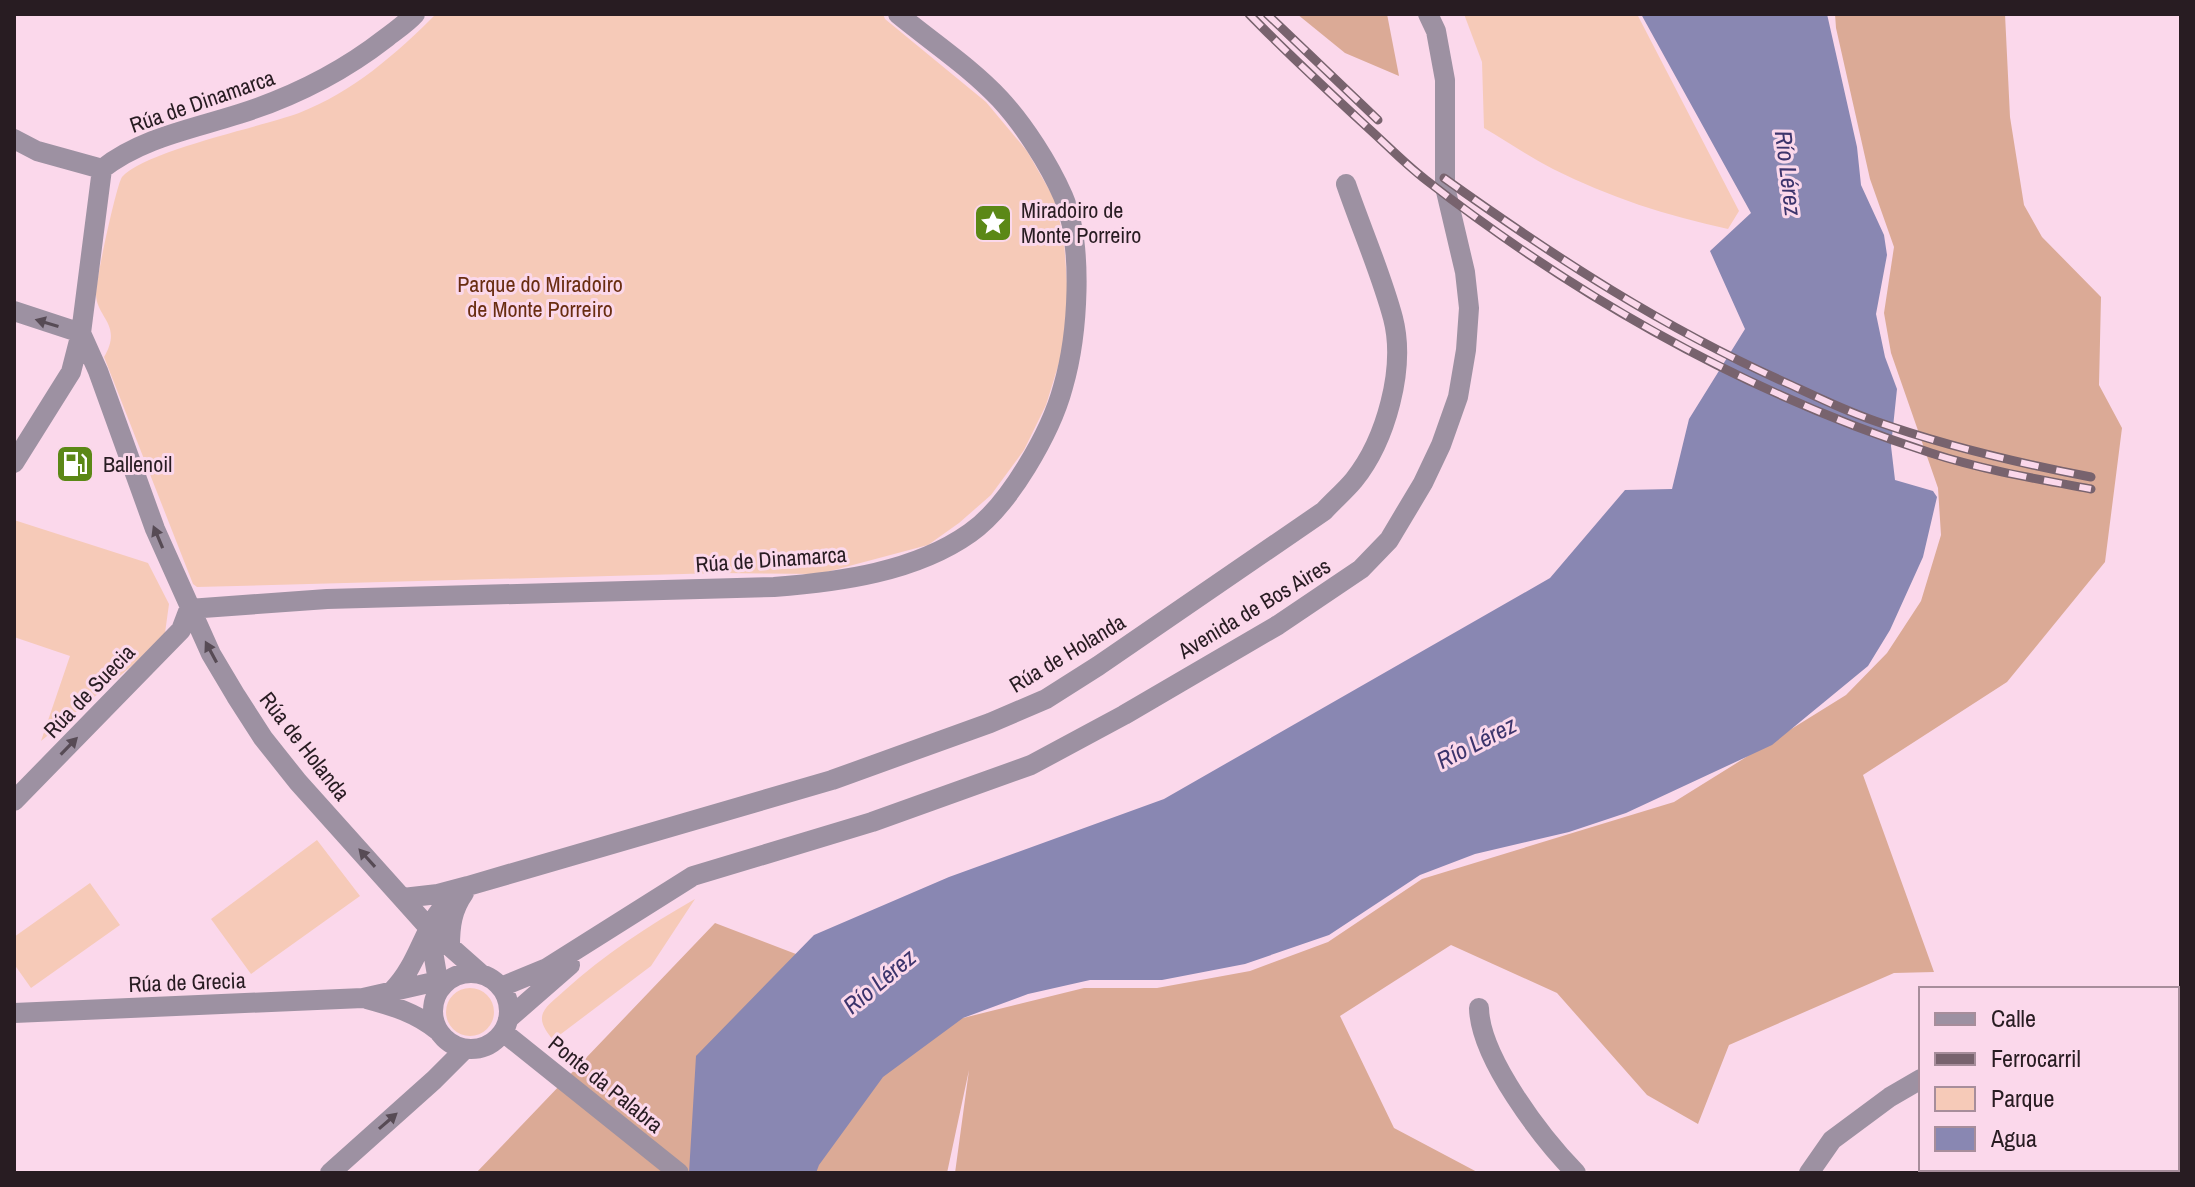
<svg xmlns="http://www.w3.org/2000/svg" width="2195" height="1187" font-family="'Archivo Narrow',sans-serif">
<style>
.green{fill:#f6cab8}
.forest{fill:#dbaa96}
.water{fill:#8987b2}
.lines{fill:none;stroke-linecap:round;stroke-linejoin:round}
.minor{stroke:#9d91a2;stroke-width:20}
.rail-casing{stroke:#78636e;stroke-width:9}
.rail{stroke:#fbd8eb;stroke-width:6;stroke-dasharray:18;stroke-linecap:butt}
.oneway{fill:#574b55}
.labels{text-anchor:middle;dominant-baseline:central;stroke-width:6;stroke-linejoin:round;paint-order:stroke}
.street-label{font-size:22px;fill:#281c22;stroke:#fbd8eb}
.poi-label{font-size:22px;fill:#281c22;stroke:#fbd8eb;text-anchor:start}
.park-label{font-size:22px;fill:#692d11;stroke:#fbd8eb}
.water-label{font-size:24px;font-style:italic;fill:#3c346c;stroke:#fbd8eb}
</style>
<rect width="100%" height="100%" fill="#fbd8eb"/>
<!-- green -->
<path class="green" d="M436,14H883L885,19L986,102L1027,151L1055,200L1064,241L1068,297L1063,350L1046,405L1024,450L991,495L959,523L928,545L819,574L720,573L197,587L193,584L104,357C123,325 97,318 96,295C95,283 117,183 122,177C144,151 261,127 299,113C353,92 396,54 436,14Z
M1464,14H1637L1739,211L1728,229C1668,216 1608,197 1553,169C1529,157 1507,141 1484,128L1482,62Z
M14,520L148,563L169,604L165,633L133,665L41,741L70,656L14,637Z
M317,840L360,896L251,974L211,919Z
M90,883L120,925L31,988L14,964V937Z
M695,899L651,966L553,1040C547,1032 539,1023 543,1013C547,1004 558,997 564,991C605,954 648,926 695,899Z
M446 1012a24 24 0 1 1 48 0a24 24 0 1 1-48 0Z"/>
<!-- forest -->
<path class="forest" d="M1297,14H1387L1399,76L1345,53Z
M1835,14H2005L2010,117L2024,205L2042,237L2101,297L2099,385L2122,428L2105,562L2007,682L1863,775L1934,972L1894,973L1729,1045L1698,1124L1647,1095L1557,993L1451,945L1340,1016L1394,1128L1479,1173H955L969,1070L947,1173H476L715,923L963,1018L1084,988H1157L1250,971L1328,942L1422,879L1674,802L1846,695L1887,653L1921,601L1941,535L1938,488L1891,353L1884,313L1894,247L1870,179L1836,28Z"/>
<!-- water -->
<path class="water" d="M1641,14H1827L1857,147L1861,185L1884,235L1887,255L1876,314L1885,357L1897,389L1891,446L1895,480L1933,491L1937,497L1923,557L1890,630L1868,666L1772,745L1626,813L1569,832L1475,854L1420,875L1329,935L1245,964L1162,980H1090L1028,994L963,1018L883,1077L819,1165L816,1173H689L696,1056L814,935L949,877L1164,799L1550,578L1625,490L1672,489L1689,419L1745,329L1710,251L1751,213Z"/>
<g class="lines">
<!-- minor -->
<path class="minor" d="M14,139L37,151L102,169
M14,311L81,333L98,371L155,529L211,654L236,696L263,738L298,782L429,928L481,974
M14,463L71,372L81,333L102,169C141,138 192,129 239,114C293,97 341,73 386,38C396,30 407,23 415,14
M189,609L327,599L774,587C839,582 915,572 970,533C1009,506 1051,432 1063,387C1078,335 1084,245 1063,196C1049,164 1024,125 1000,99C970,67 932,42 898,14
M14,801L181,630L189,609
M403,898L438,894L468,886L832,780L990,723L1046,699L1098,666L1324,511C1333,501 1345,491 1354,480C1386,440 1406,368 1393,318C1381,273 1361,228 1346,184
M429,928L437,975L443,985
M450,946C450,926 452,910 464,893
M433 1011a38 38 0 1 1 76 0a38 38 0 1 1-76 0Z
M501,987L547,968L693,876L872,822L1031,765L1124,715L1278,625L1361,569L1389,540L1423,483L1441,445L1458,397L1466,350L1469,308L1465,272L1445,187V80L1436,31L1428,14
M393,990C423,960 424,914 461,891
M367,999C393,1006 416,1013 437,1030
M1479,1008C1480,1058 1542,1138 1576,1173
M14,1013L363,998L429,983L443,985
M508,1019L570,965
M503,1032L679,1173
M2177,1036L2181,1037
M330,1173L434,1080L465,1049
M1809,1173L1832,1140L1890,1097L1921,1079"/>
<!-- rail casing -->
<g class="rail-casing">
<path id="rail" d="M1249,14C1287,53 1327,90 1367,127C1387,145 1405,164 1426,180C1577,297 1748,394 1931,453C1983,470 2037,479 2091,489
M1267,14L1378,120
M1444,178C1556,258 1665,329 1791,385C1819,398 1846,411 1875,421C1945,446 2018,463 2091,477"/>
</g>
<!-- rail -->
<use href="#rail" class="rail"/>
</g>
<!-- one-way arrows -->
<defs><path id="oneway-solid" d="M-6-.8H1V-3.2L6.5 0L1 3.2V.8H-6Z" transform="scale(2)"/></defs>
<g class="oneway">
<use href="#oneway-solid" transform="translate(47 323) rotate(-163)"/>
<use href="#oneway-solid" transform="translate(158 537) rotate(-113)"/>
<use href="#oneway-solid" transform="translate(211 652) rotate(-118)"/>
<use href="#oneway-solid" transform="translate(69 746) rotate(-46)"/>
<use href="#oneway-solid" transform="translate(367 858) rotate(-132)"/>
<use href="#oneway-solid" transform="translate(388 1121) rotate(-41)"/>
</g>
<!-- icons -->
<defs>
<g id="sight-square" transform="scale(2)"><rect x="-9" y="-9" width="18" height="18" rx="4" fill="#5b8816" stroke="#fbd8eb"/><path d="M0-6L1.8-2.2L6-1.7L2.9 1.2L3.7 5.4L0 3.3L-3.7 5.4L-2.9 1.2L-6-1.7L-1.8-2.2Z" fill="#fff"/></g>
<g id="fuel-square" transform="scale(2)"><rect x="-9" y="-9" width="18" height="18" rx="4" fill="#5b8816" stroke="#fbd8eb"/><path d="M-5.5-6h7V0h2V4h1.3V-2.5L3-4.5l.8-.8L6-3V5H2.5V1h-1V6h-7ZM-4.2-4.7v3.2H.2V-4.7Z" fill="#fff"/></g>
</defs>
<g fill-rule="evenodd">
<use href="#sight-square" x="993" y="223"/>
<use href="#fuel-square" x="75" y="464"/>
</g>
<g class="labels">
<!-- street labels -->
<g class="street-label">
<text transform="translate(202 101) rotate(-19)">Rúa de Dinamarca</text>
<text transform="translate(771 559) rotate(-4)">Rúa de Dinamarca</text>
<text transform="translate(1254 608) rotate(-31)">Avenida de Bos Aires</text>
<text transform="translate(1067 653) rotate(-31)">Rúa de Holanda</text>
<text transform="translate(89 691) rotate(-46)">Rúa de Suecia</text>
<text transform="translate(305 746) rotate(52)">Rúa de Holanda</text>
<text transform="translate(187 982) rotate(-2)">Rúa de Grecia</text>
<text transform="translate(606 1084) rotate(39)">Ponte da Palabra</text>
</g>
<!-- poi labels -->
<g class="poi-label">
<text x="1021" y="210">Miradoiro de<tspan x="1021" dy="25">Monte Porreiro</tspan></text>
<text x="103" y="464">Ballenoil</text>
</g>
<!-- park labels -->
<g class="park-label">
<text x="540" y="284">Parque do Miradoiro<tspan x="540" dy="25">de Monte Porreiro</tspan></text>
</g>
<!-- water labels -->
<g class="water-label">
<text transform="translate(1789 173) rotate(83)">Río Lérez</text>
<text transform="translate(1476 742) rotate(-27)">Río Lérez</text>
<text transform="translate(879 981) rotate(-40)">Río Lérez</text>
</g>
</g>
<!-- border -->
<rect width="2195" height="1187" fill="none" stroke="#281c22" stroke-width="32"/>
<!-- legend -->
<rect x="1919" y="987" width="260" height="184" fill="#fbd8eb" stroke="#a78d9b" stroke-width="2"/>
<rect x="1935" y="1013" width="40" height="12" fill="#9d91a2" stroke="#a78d9b" stroke-width="2"/>
<text x="1991" y="1027" font-size="24" fill="#281c22">Calle</text>
<rect x="1935" y="1053" width="40" height="12" fill="#78636e" stroke="#a78d9b" stroke-width="2"/>
<text x="1991" y="1067" font-size="24" fill="#281c22">Ferrocarril</text>
<rect x="1935" y="1087" width="40" height="24" fill="#f6cab8" stroke="#a78d9b" stroke-width="2"/>
<text x="1991" y="1107" font-size="24" fill="#281c22">Parque</text>
<rect x="1935" y="1127" width="40" height="24" fill="#8987b2" stroke="#a78d9b" stroke-width="2"/>
<text x="1991" y="1147" font-size="24" fill="#281c22">Agua</text>
</svg>
